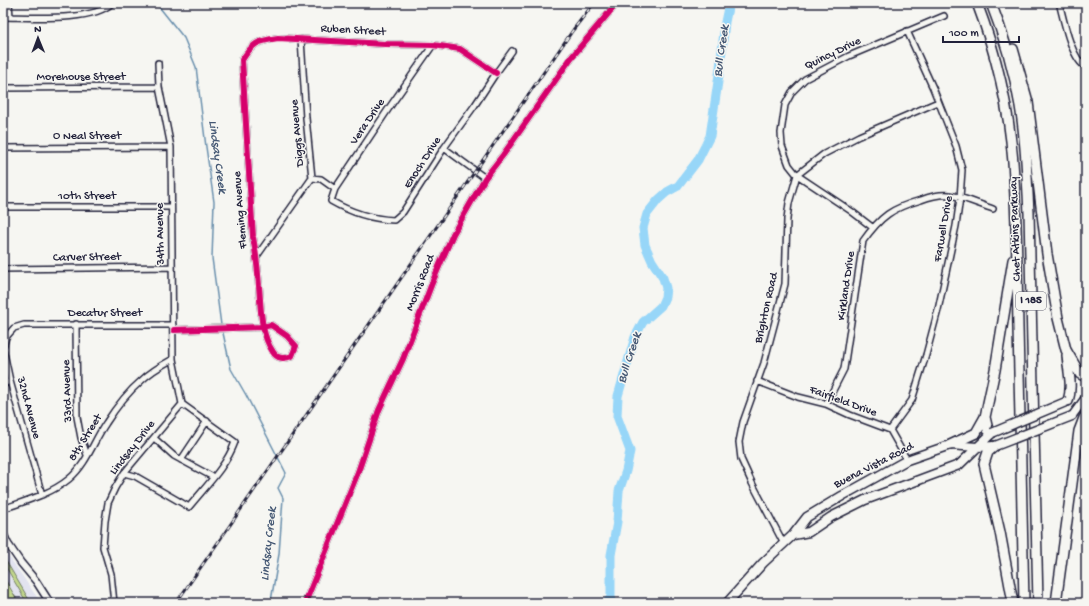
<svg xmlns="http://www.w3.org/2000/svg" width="1089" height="606" font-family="'Gochi Hand',sans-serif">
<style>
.built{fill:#e2e3ef}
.green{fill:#c3d88d;stroke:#727d64}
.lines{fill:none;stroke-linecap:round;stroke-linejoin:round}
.stream{stroke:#688eac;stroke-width:1.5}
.river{stroke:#97d6f8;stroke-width:9}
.minor-casing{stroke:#22223b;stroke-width:8}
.tertiary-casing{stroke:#22223b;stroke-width:9}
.secondary-casing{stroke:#22223b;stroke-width:10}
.primary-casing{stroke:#22223b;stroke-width:11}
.motorway-casing{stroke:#22223b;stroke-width:12}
.minor{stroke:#f6f6f2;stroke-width:5}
.tertiary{stroke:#f6f6f2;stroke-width:6}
.secondary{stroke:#f6f6f2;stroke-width:7}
.primary{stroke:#f6f6f2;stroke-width:8}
.motorway{stroke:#f6f6f2;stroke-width:9}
.rail-casing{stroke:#22223b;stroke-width:3}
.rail{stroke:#f6f6f2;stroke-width:1.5;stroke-dasharray:4.5;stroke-linecap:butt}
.primary-bridge-casing{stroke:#22223b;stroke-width:11;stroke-linecap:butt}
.primary-bridge{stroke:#f6f6f2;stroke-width:8}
.cycleway-casing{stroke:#f6f6f2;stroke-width:8}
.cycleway{stroke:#d6006c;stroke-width:6}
.labels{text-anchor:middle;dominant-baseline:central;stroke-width:3;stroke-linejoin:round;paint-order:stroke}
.shield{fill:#f6f6f2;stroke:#626272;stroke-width:1}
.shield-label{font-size:11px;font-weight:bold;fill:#22223b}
.street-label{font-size:12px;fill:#22223b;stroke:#f6f6f2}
.water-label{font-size:13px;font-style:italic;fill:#455874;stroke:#f6f6f2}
</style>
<rect width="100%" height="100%" fill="#f6f6f2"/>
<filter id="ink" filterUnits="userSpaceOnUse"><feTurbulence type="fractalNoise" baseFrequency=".025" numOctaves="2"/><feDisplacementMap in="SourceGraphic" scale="8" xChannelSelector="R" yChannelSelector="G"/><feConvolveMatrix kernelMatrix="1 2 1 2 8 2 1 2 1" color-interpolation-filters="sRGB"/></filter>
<g filter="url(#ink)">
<!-- built -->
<path class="built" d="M3,546L12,561L41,603H3Z"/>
<!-- green -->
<path class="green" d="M3,556L31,603H27L3,562Z
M3,576L19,603H3Z"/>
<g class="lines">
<!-- stream -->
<path class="stream" d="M156,3L184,38L196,67L206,147L214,202L212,258L221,325
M223,333L231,369L246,395L286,473L278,488L283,498L279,554L271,601L266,603"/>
<!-- river -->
<path class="river" d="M607,603L611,597V555L617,522L619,491L626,471L630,451L617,416L618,396L635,337L643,322L661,306L665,297L666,288L663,278L652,261L645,245L643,228L647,214L658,200L667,192L678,186L698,160L710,136L720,68L725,22L729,3"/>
<!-- minor casing -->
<g class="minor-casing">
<path id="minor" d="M9,3L10,17
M1060,6C1064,22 1072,60 1086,67
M3,17C30,17 93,22 112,3
M433,45L389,108L335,189L331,201C350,212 371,219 394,220L403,212L444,148L475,105L496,73L512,51
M158,63L159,87L171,147L173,359L182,404
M3,88L159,87
M3,148L171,147
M444,148L485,178
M312,178L321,179L335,189
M3,207H171
M872,227L851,211L797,175L789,165L782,146L781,133L785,105L792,92L805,79L849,56L944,16
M257,256L312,178L306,118L301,39
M3,269L172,267
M76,324L77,417L81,438L87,455
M174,330L262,327L271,325L287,336L296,346L292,356C285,359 277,359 273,352C260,333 261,308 259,286C258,270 256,253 253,237L242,60C253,43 257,41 278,38L385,44L433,45L460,49L496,73
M757,381L798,397L826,404L850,415L890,430L907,460
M3,384L10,381
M826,404L844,369L863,241C881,216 892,208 921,200C929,197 940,194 949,195C964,197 978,204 993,209
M890,430L912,400L926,355L938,310L956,226L960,198L962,170L956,146L933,88L907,31
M154,438L174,456L213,477
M181,460L207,421
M124,473L135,476L189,507C205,487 226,467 235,442L182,404
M42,495L10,381L3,348L6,337L14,328L24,325H173
M3,509C25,501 51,494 69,479C87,464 93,442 106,423C115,409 128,392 141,381C150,372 162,365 173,359
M784,544L752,483L741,459L739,442L743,422L764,363L785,284L787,219L789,203L797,175L824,154L859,136L938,102
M114,603L111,574L103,547L105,521L108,503L115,488L124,473L182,404
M305,603L358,472L379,410L403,359L432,283L453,234L485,178L503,155L571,58L617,3"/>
</g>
<!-- tertiary casing -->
<g class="tertiary-casing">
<path id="tertiary" d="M3,533L8,544L21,563L36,581L50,603"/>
</g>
<!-- secondary casing -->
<g class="secondary-casing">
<path id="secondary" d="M1072,416L1086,397"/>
</g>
<!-- primary casing -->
<g class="primary-casing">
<path id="primary" d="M793,535L809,532L831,517L865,500L959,465L992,433
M727,603L763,563L793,535L807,517L842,496L907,460L950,445L977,447L995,446"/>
</g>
<!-- motorway casing -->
<g class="motorway-casing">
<path id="motorway" d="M977,3C996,53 1009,109 1013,162C1017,217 1017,272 1018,327C1020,419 1022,511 1024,603
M991,3C1004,36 1014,70 1020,106C1026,141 1027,177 1029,213L1038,603
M1013,49L1028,102L1047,254L1058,318L1066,350L1080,374L1086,377
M1067,355C1068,370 1073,386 1068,401
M992,433L988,430L985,417L995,370L1013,260
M950,445L976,433L985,417
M995,446L988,452L984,464L1000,532L1013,603
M1056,603L1079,431L1084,418L1086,416"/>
</g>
<!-- minor -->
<use href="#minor" class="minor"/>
<!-- tertiary -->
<use href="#tertiary" class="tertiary"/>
<!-- secondary -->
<use href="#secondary" class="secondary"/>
<!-- primary -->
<use href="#primary" class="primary"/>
<!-- motorway -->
<use href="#motorway" class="motorway"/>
<!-- rail casing -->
<g class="rail-casing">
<path id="rail" d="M176,603L573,30L594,3"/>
</g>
<!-- rail -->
<use href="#rail" class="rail"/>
<!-- primary-bridge casing -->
<g class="primary-bridge-casing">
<path id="primary-bridge" d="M992,433L1068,401
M995,446L1072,416"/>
</g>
<!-- primary-bridge -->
<use href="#primary-bridge" class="primary-bridge"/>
<!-- cycleway casing -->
<g class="cycleway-casing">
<path id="cycleway" d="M174,330L262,327L271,325L287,336L296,346L292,356C285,359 277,359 273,352C260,333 261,308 259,286C258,270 256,253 253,237L242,60C253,43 257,41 278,38L385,44L433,45L460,49L496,73
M305,603L358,472L379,410L403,359L432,283L453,234L485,178L503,155L571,58L617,3"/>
</g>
<!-- cycleway -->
<use href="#cycleway" class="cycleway"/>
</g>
</g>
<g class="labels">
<!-- shield labels -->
<rect class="shield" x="1016" y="292" width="30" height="18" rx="3"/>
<g class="shield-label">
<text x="1031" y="301">I 185</text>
</g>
<!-- street labels -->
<g class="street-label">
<text transform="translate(353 31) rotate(3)">Ruben Street</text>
<text transform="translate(833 54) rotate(-26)">Quincy Drive</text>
<text x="81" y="78">Morehouse Street</text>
<text transform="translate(368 122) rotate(-56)">Vera Drive</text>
<text transform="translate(298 133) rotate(-95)">Diggs Avenue</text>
<text x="87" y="137">O Neal Street</text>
<text transform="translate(423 163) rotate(-57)">Enoch Drive</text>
<text x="87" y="197">10th Street</text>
<text transform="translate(241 210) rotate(-95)">Fleming Avenue</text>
<text transform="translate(944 229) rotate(-80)">Farwell Drive</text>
<text transform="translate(1016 229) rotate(-92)">Chet Atkins Parkway</text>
<text transform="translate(161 234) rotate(-91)">34th Avenue</text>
<text transform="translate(87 258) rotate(-1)">Carver Street</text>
<text transform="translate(421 283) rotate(-68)">Morris Road</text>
<text transform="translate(847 286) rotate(-82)">Kirkland Drive</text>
<text transform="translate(767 308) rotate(-77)">Brighton Road</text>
<text x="105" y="314">Decatur Street</text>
<text transform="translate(68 391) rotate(-92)">33rd Avenue</text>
<text transform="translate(843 402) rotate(20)">Fairfield Drive</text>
<text transform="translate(28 408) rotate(75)">32nd Avenue</text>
<text transform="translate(86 438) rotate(-58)">8th Street</text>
<text transform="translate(133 448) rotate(-52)">Lindsay Drive</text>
<text transform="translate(874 466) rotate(-27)">Buena Vista Road</text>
</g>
<!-- water labels -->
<g class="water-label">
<text transform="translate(722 51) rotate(-82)">Bull Creek</text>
<text transform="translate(217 157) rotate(82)">Lindsay Creek</text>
<text transform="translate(630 358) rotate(-72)">Bull Creek</text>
<text transform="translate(269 544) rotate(-84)">Lindsay Creek</text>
</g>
</g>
<!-- margin -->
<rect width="1089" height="606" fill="none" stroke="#f6f6f2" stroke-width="16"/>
<rect x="8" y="8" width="1073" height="590" fill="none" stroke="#22223b" stroke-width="1.5" filter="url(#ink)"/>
<!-- north arrow -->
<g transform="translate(38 38) rotate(359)" stroke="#f6f6f2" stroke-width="3" paint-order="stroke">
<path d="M0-3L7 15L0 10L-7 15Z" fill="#22223b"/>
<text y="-6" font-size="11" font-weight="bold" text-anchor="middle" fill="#22223b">N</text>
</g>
<!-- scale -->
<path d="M943 36v6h76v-6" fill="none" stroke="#22223b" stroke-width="2"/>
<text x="949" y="36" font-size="12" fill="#22223b" stroke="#f6f6f2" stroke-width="3" paint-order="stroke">100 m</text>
</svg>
